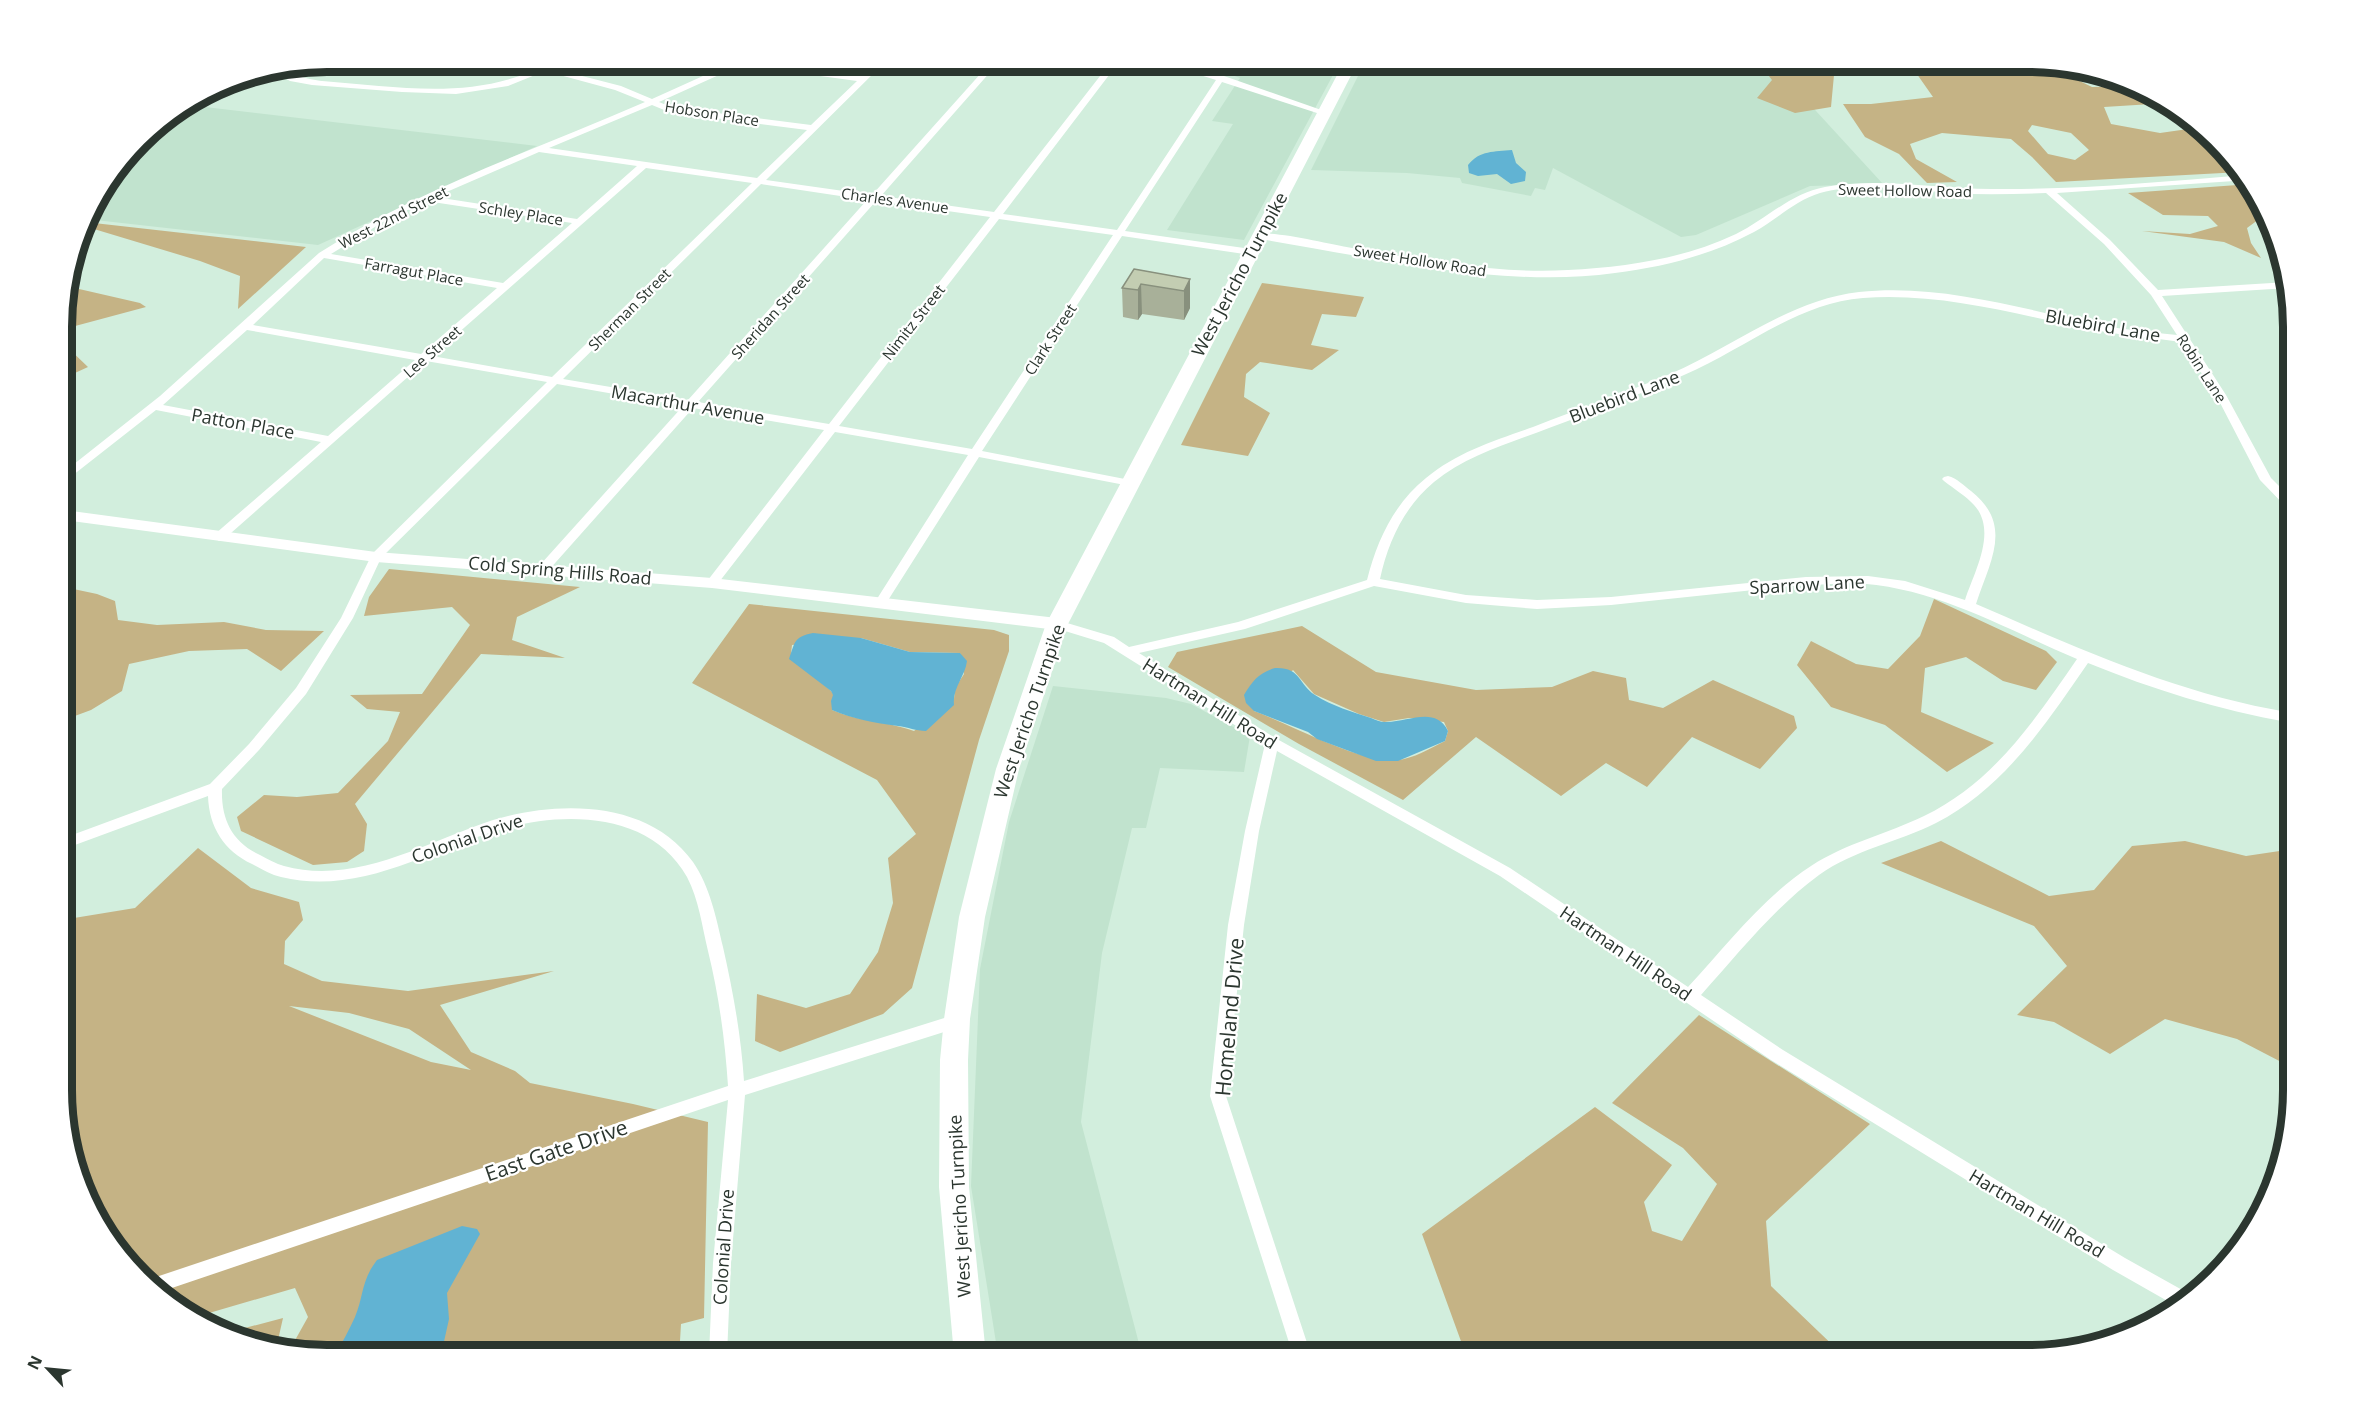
<svg xmlns="http://www.w3.org/2000/svg" width="2355" height="1417" font-family="'Open Sans',sans-serif">
<style>
.built{fill:#c1e3ce}
.green{fill:#c5b385;fill-rule:evenodd}
.water{fill:#61b3d3}
.lines{fill:none;stroke-linecap:round;stroke-linejoin:round}
.minor{fill:#fff;fill-rule:evenodd}
.tertiary{fill:#fff;fill-rule:evenodd}
.primary{fill:#fff;fill-rule:evenodd}
.wall{fill:#a8b099}
.shaded-wall{fill:#88907d}
.building{fill:#c3cdb2;stroke:#88907d;stroke-width:1.5}
.labels{text-anchor:middle;dominant-baseline:central;stroke-width:4.5;stroke-linejoin:round;paint-order:stroke}
.far-street-label{font-size:15px;fill:#2b362f;stroke:#fff}
.street-label{font-size:18px;fill:#2b362f;stroke:#fff}
.near-street-label{font-size:21px;fill:#2b362f;stroke:#fff}
.rim{fill:none;stroke:#2b362f;stroke-width:8}
</style>
<rect width="100%" height="100%" fill="#d2eedd"/>
<!-- built -->
<path class="built" d="M1211,62H1340L1244,240L1167,230L1233,124L1212,121L1240,78L1208,66Z
M1365,62H1850L1783,75L1883,184L1810,186L1696,235L1681,237L1553,168L1545,190L1535,188L1531,196L1462,183L1460,178L1407,173L1311,170Z
M188,105L537,146L318,245L86,219L89,209L152,128Z
M1053,686L1166,698L1191,704L1250,736L1244,772L1160,768L1146,828H1132L1102,953L1081,1122L1142,1355H998L971,1186L980,969L1009,822Z"/>
<!-- green -->
<path class="green" d="M1758,62H1870L1834,75L1831,107L1795,113L1757,98L1772,80Z
M1886,62H2029L2053,65L2049,66L2092,87L2135,86L2161,97L2168,103L2104,107L2111,124L2160,133L2195,128L2241,172L2056,182L2032,157L2011,139L1942,133L1910,144L1916,159L1957,182L1927,183L1899,154L1865,137L1843,104H1871L1933,97L1912,67ZM2032,125L2071,133L2089,150L2075,160L2048,154L2028,131Z
M2251,184L2266,214L2247,228L2251,243L2261,258L2224,242L2142,231L2190,234L2218,226L2208,216L2163,215L2128,193Z
M85,222L306,247L238,309L240,276L200,261L84,226Z
M1262,283L1364,297L1356,317L1322,314L1311,345L1339,350L1312,370L1260,362L1246,374L1244,397L1270,413L1248,456L1181,445Z
M66,286L140,303L146,307L64,329Z
M64,344L88,367L64,378Z
M389,569L580,587L517,617L512,640L565,658L481,654L355,804L367,824L364,851L347,862L313,865L241,831L237,817L264,795L297,797L338,793L388,741L400,712L367,709L350,695L422,694L470,625L452,607L364,616L369,597Z
M64,587L97,594L115,601L118,620L157,625L224,622L266,630L324,631L281,671L247,649L189,651L129,664L122,691L91,710L64,720Z
M1934,599L2046,651L2057,662L2036,690L2003,681L1966,657L1925,668L1921,712L1994,743L1947,772L1885,725L1831,707L1797,665L1811,641L1856,664L1888,669L1920,636Z
M749,604L994,630L1009,635V651L979,740L912,988L883,1014L780,1052L755,1041L757,994L806,1008L850,994L878,952L893,903L888,858L916,834L877,780L692,683ZM861,638L910,652L960,653L964,674L955,688L954,699L914,731C886,721 861,722 832,710L834,695L831,691L791,654L792,645Z
M1302,626L1376,672L1476,690L1552,687L1593,671L1626,678L1629,700L1663,708L1713,680L1794,716L1797,728L1760,769L1692,737L1647,787L1606,763L1561,796L1476,737L1403,800L1299,744L1168,667L1177,652ZM1293,670L1314,694L1359,714L1384,722L1409,718L1444,722L1448,731L1445,741C1431,748 1413,759 1397,760C1362,764 1290,724 1254,711Z
M1941,841L2049,896L2094,890L2132,846L2185,841L2246,856L2293,849V1068L2237,1039L2165,1019L2110,1054L2054,1022L2017,1015L2067,966L2034,926L1881,863Z
M198,848L251,888L299,902L303,920L285,941L284,964L322,981L408,991L554,971L440,1005L471,1052L515,1071L530,1083L633,1104L708,1122L704,1318L681,1324L680,1341L616,1349L613,1355H596L602,1344L595,1346L588,1355H326L289,1351L308,1317L295,1288L192,1318L106,1237L64,1125V913L74,918L135,908ZM289,1006L349,1013L409,1029L471,1070L431,1062Z
M1699,1015L1870,1124L1766,1221L1771,1286L1843,1355H1466L1422,1234L1595,1107L1672,1165L1644,1202L1652,1231L1682,1241L1717,1184L1683,1148L1612,1103Z
M283,1318L276,1349L258,1346L226,1333Z"/>
<!-- water -->
<path class="water" d="M1512,150L1516,163L1526,172L1525,181L1511,184L1497,174L1478,176L1469,173L1468,165C1480,150 1494,152 1512,150Z
M813,633L861,638L910,652L960,653L967,661C965,677 952,688 954,705L926,731C916,731 908,727 898,726C874,723 854,719 832,710L831,701L833,695L831,691L789,659C795,643 793,637 813,633Z
M1275,668C1301,667 1298,684 1315,695C1332,706 1353,712 1371,718C1376,720 1380,722 1385,722C1407,723 1435,705 1448,731L1445,741L1398,761H1376L1317,739L1308,732L1254,711L1246,703L1244,695C1253,680 1259,673 1275,668Z
M462,1226L477,1229L480,1234L447,1293L449,1319L441,1355H335C342,1343 349,1330 355,1317C364,1295 361,1281 377,1260Z"/>
<g class="lines">
<!-- minor -->
<path class="minor" d="M551,62H560L551,68L621,86L652,99L734,62H752L862,76L877,62H885L766,180L872,195L991,62H999L881,196L994,212L1111,62H1119L1003,214L1117,230L1216,80L1165,64L1164,62H1175L1224,76L1327,112L1320,114L1222,82L1125,231L1251,249L1256,252L1251,255L1122,236L982,451L1130,480L1134,481L1136,483L1134,485L1130,486L979,457L885,605L881,606L875,602L968,455L835,432L716,586L712,587L706,583L708,580L824,430L693,408L548,571L544,572L538,568L540,565L683,406L557,384L381,558L353,618L306,694L259,750L222,789C221,819 232,842 260,855C268,859 276,864 284,866C356,886 428,841 493,820C559,800 649,800 693,862C710,887 716,917 723,947C733,991 741,1035 744,1081L957,1014L963,1016L965,1021L963,1026L745,1095L731,1263L727,1355H709L713,1263L728,1100L163,1291L150,1279L728,1086C725,1040 719,996 708,951C702,926 699,900 687,877C650,811 562,811 499,830C427,851 359,896 281,877C271,875 261,869 252,864C224,851 209,827 208,796L64,849V838L210,784L249,744L296,688L341,618L372,554L547,382L426,361L223,540L219,541L213,537L215,534L321,442L156,410L68,479L64,480V472L160,396L319,253C420,188 535,150 645,102L615,90L545,71L508,86L456,94L402,92L312,85L290,81L274,72C283,70 308,80 322,81C403,87 477,102 551,62ZM741,65L857,81L811,125L671,107L659,102ZM652,105L669,112L807,130L757,178L549,148ZM539,152L637,166L577,219L435,197ZM646,168L752,183L552,377L432,356ZM761,184L867,200L688,400L563,379ZM426,201L572,223L503,283L331,254L383,222ZM876,201L990,217L829,424L698,402ZM999,219L1113,235L972,449L839,426ZM324,258L497,288L421,354L253,325ZM247,330L415,360L328,436L163,405Z
M2245,175L2249,180L2057,193L2110,240L2158,290L2288,282V288L2162,296L2226,395L2271,478L2293,500V511L2289,510L2260,480L2216,395L2181,342C2154,338 2127,336 2100,331C2021,316 1944,292 1863,298C1797,303 1743,350 1684,375C1640,395 1594,411 1549,428C1510,443 1467,455 1434,482C1404,507 1388,542 1380,579L1466,595L1537,600L1611,597L1806,577L1868,576L1905,581L1965,600C1974,572 1998,531 1974,505C1966,496 1954,489 1944,481L1942,479L1944,477L1948,476C1957,478 1964,486 1971,491C2014,525 1990,561 1976,604C2080,649 2180,695 2293,713V723C2222,711 2154,690 2088,663C2045,725 2004,788 1936,823C1898,842 1854,850 1819,875C1774,908 1738,954 1701,995L1783,1050L2125,1258L2193,1296L2178,1307L2113,1270L1771,1060L1500,876L1277,751L1259,831L1244,925L1226,1096L1311,1355H1293L1210,1096L1228,925L1245,831L1265,744L1104,643L1052,627L1051,624L1052,621L1057,620L1114,637L1129,647L1238,622L1367,580C1377,540 1394,504 1426,478C1457,452 1496,440 1533,427C1579,409 1625,393 1670,374C1733,347 1789,300 1859,292C1940,283 2021,309 2100,325C2125,330 2151,332 2177,335L2151,295L2104,244L2046,193C2015,194 1983,195 1951,193C1910,190 1861,182 1820,193C1796,200 1776,220 1754,232C1711,255 1663,267 1615,273C1502,289 1372,257 1260,239L1257,238V234C1278,231 1328,244 1352,248C1422,260 1496,274 1568,270C1626,267 1683,259 1736,234C1765,220 1791,193 1825,187C1880,177 1936,189 1992,189C2076,190 2161,182 2245,175ZM1852,583C1934,586 2003,628 2077,659C2035,720 1993,783 1924,816C1887,834 1846,843 1811,866C1763,897 1727,945 1688,987L1510,868L1277,739L1139,653L1245,629L1374,586L1466,603L1537,609L1611,605L1791,586Z"/>
<!-- tertiary -->
<path class="tertiary" d="M64,510L376,552L712,578L1057,618L1063,620L1066,624L1063,628L1057,630L712,588L376,562L64,520Z"/>
<!-- primary -->
<path class="primary" d="M1344,62H1358L1068,624L1019,769L985,917L970,1019L968,1060L969,1187L986,1355H954L939,1187L940,1060L944,1019L959,917L996,769L1046,624Z"/>
</g>
<!-- wall -->
<path class="wall" d="M1134,269L1190,279V308L1184,320L1142,314L1138,320L1123,317L1122,288Z"/>
<!-- shaded-wall -->
<path class="shaded-wall" d="M1190,279V308L1184,320V291Z
M1141,284L1142,314L1138,320V290Z"/>
<!-- building -->
<path class="building" d="M1134,269L1190,279L1184,291L1141,284L1138,290L1122,288Z"/>
<g class="labels">
<!-- far-street labels -->
<g class="far-street-label">
<text transform="translate(712 113) rotate(9)">Hobson Place</text>
<text transform="translate(1905 190) rotate(1)">Sweet Hollow Road</text>
<text transform="translate(895 200) rotate(8)">Charles Avenue</text>
<text transform="translate(521 213) rotate(9)">Schley Place</text>
<text transform="translate(393 217) rotate(-27)">West 22nd Street</text>
<text transform="translate(1420 260) rotate(9)">Sweet Hollow Road</text>
<text transform="translate(414 271) rotate(10)">Farragut Place</text>
<text transform="translate(629 309) rotate(-45)">Sherman Street</text>
<text transform="translate(770 316) rotate(-48)">Sheridan Street</text>
<text transform="translate(913 322) rotate(-52)">Nimitz Street</text>
<text transform="translate(1050 339) rotate(-57)">Clark Street</text>
<text transform="translate(432 351) rotate(-41)">Lee Street</text>
<text transform="translate(2202 368) rotate(57)">Robin Lane</text>
</g>
<!-- street labels -->
<g class="street-label">
<text transform="translate(1239 274) rotate(-62)">West Jericho Turnpike</text>
<text transform="translate(2103 325) rotate(10)">Bluebird Lane</text>
<text transform="translate(1624 396) rotate(-21)">Bluebird Lane</text>
<text transform="translate(688 404) rotate(10)">Macarthur Avenue</text>
<text transform="translate(243 423) rotate(10)">Patton Place</text>
<text transform="translate(560 570) rotate(5)">Cold Spring Hills Road</text>
<text transform="translate(1807 584) rotate(-3)">Sparrow Lane</text>
<text transform="translate(1210 703) rotate(32)">Hartman Hill Road</text>
<text transform="translate(1029 711) rotate(-71)">West Jericho Turnpike</text>
<text transform="translate(467 838) rotate(-19)">Colonial Drive</text>
<text transform="translate(1626 953) rotate(34)">Hartman Hill Road</text>
<text transform="translate(959 1206) rotate(-93)">West Jericho Turnpike</text>
<text transform="translate(2037 1213) rotate(31)">Hartman Hill Road</text>
<text transform="translate(723 1247) rotate(-86)">Colonial Drive</text>
</g>
<!-- near-street labels -->
<g class="near-street-label">
<text transform="translate(1229 1017) rotate(-85)">Homeland Drive</text>
<text transform="translate(556 1150) rotate(-19)">East Gate Drive</text>
</g>
</g>
<!-- crop -->
<path d="M0 0H2355V1417H0ZM327 72H2028A255 255 0 0 1 2283 327V1090A255 255 0 0 1 2028 1345H327A255 255 0 0 1 72 1090V327A255 255 0 0 1 327 72Z" fill="#fff" fill-rule="evenodd"/>
<path class="rim" d="M327 72H2028A255 255 0 0 1 2283 327V1090A255 255 0 0 1 2028 1345H327A255 255 0 0 1 72 1090V327A255 255 0 0 1 327 72Z"/>
<!-- north arrow -->
<g transform="translate(48 1369) rotate(296)" stroke="#ffffff" stroke-width="4.5" paint-order="stroke">
<path d="M0-4.5L10 22L0 15L-10 22Z" fill="#2b362f"/>
<text y="-9" font-size="16" font-weight="bold" text-anchor="middle" fill="#2b362f">N</text>
</g>
</svg>
